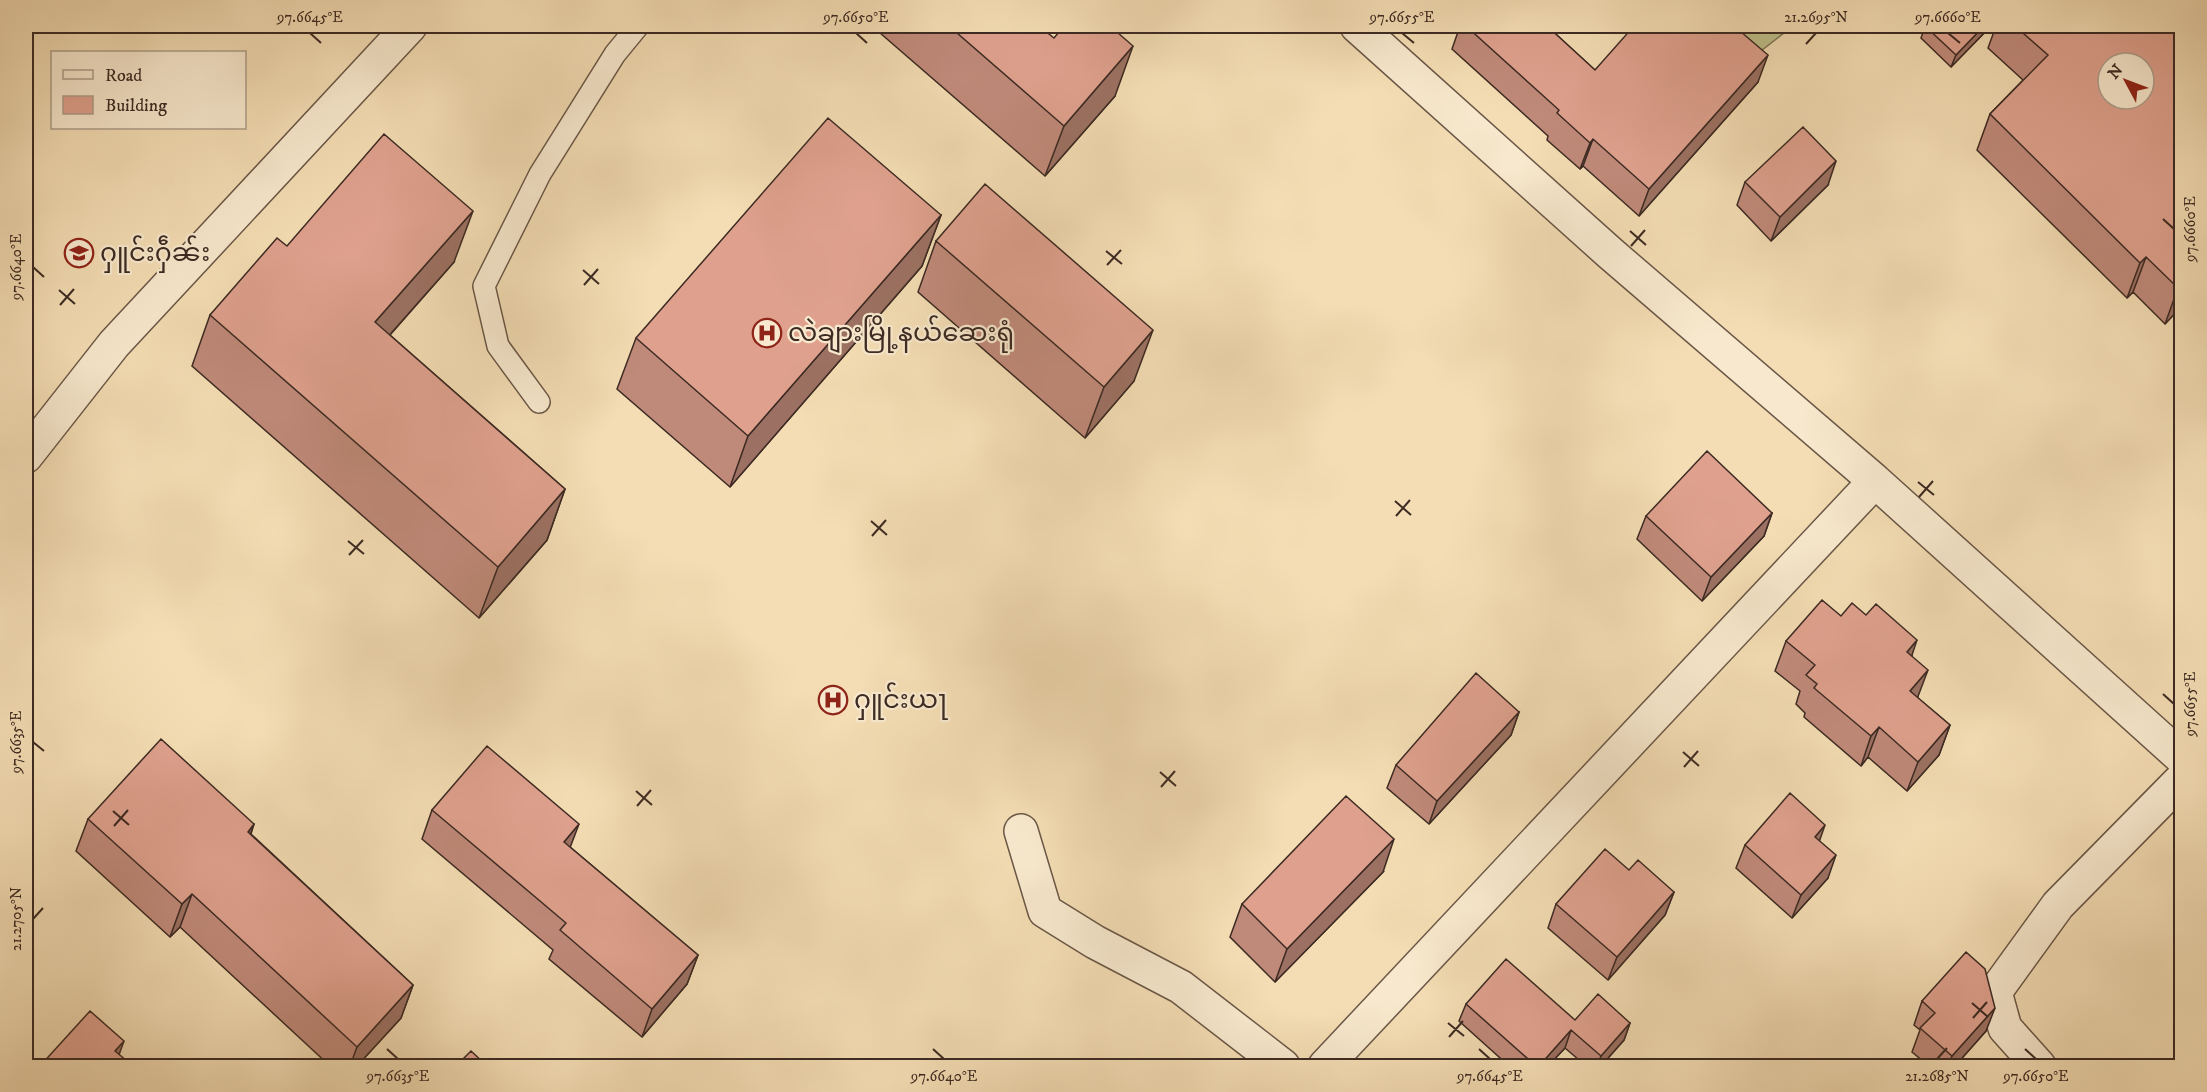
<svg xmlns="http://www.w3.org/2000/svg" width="2207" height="1092" font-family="'IM FELL DW Pica','Noto Sans Myanmar',serif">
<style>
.green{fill:#bec08b;stroke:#7d7557;stroke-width:1.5}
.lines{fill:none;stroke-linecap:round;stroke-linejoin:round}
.service-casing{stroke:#6a5747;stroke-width:24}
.minor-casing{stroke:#6a5747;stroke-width:36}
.service{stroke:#f8e9ce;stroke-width:21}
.minor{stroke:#f8e9ce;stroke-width:33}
.wall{fill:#c08a7a;stroke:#3c2a23;stroke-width:1.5}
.shaded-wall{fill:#9c7163;stroke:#3c2a23;stroke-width:1.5}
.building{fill:#dfa18e;stroke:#3c2a23;stroke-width:1.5;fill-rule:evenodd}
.ticks{fill:none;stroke:#3c2a23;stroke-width:2}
.labels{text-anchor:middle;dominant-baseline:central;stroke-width:4.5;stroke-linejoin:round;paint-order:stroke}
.poi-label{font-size:26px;fill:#3c2a23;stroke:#f8e9ce;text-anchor:start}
.neatline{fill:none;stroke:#3c2a23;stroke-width:2}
.ticks-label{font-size:15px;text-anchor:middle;fill:#3c2a23}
</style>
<rect width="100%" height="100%" fill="#f4ddb4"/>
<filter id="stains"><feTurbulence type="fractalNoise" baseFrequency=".00333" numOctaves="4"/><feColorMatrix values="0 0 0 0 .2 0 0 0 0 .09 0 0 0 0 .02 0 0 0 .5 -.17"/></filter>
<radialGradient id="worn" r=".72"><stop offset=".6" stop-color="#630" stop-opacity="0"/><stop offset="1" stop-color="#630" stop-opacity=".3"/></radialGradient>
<!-- green -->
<path class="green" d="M1719,26H1793L1748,61Z"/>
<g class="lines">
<!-- service casing -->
<g class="service-casing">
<path id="service" d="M539,402L498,346L484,286L540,174L615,54L638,26"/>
</g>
<!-- minor casing -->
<g class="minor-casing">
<path id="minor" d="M1357,26L1610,253L1875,481L2182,758
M26,456L114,344L410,26
M1021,831L1045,911L1095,942L1181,987L1283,1066
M1325,1066L1875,481
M2039,1066L2005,1028L1995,992L2058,905L2182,779"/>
</g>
<!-- service -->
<use href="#service" class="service"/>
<!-- minor -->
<use href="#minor" class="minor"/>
</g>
<!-- wall -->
<path class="wall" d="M872,26H1039L1115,96L1045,176Z
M1460,26H1547L1595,70L1639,33L1758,82L1639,216L1583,166L1580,169L1547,140L1548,136L1452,49Z
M1925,26H1987L1985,32L1951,67L1921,38Z
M1996,26H2181V307L2165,324L2133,292L2127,298L1977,150L1990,114L2023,80L1988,48Z
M1745,182L1828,185L1771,241L1737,205Z
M941,215L922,266L730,487L617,389L636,338Z
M936,241L1134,381L1085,438L918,292Z
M287,246L454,262L390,335L565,489L547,540L479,618L192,366L210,315Z
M1772,513L1764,536L1702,601L1637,539L1646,516Z
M1841,616L1912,655L1918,698L1950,725L1939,755L1907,791L1868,757L1861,766L1804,717L1805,713L1796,704L1800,691L1775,671L1786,641Z
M1519,712L1511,735L1429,824L1387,788L1396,765Z
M432,810L570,847L698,955L687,984L642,1037L549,959L553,950L422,839Z
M88,819L254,824L251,834L413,985L401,1018L357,1066H330L180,927L170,937L76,851Z
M1819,841L1828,878L1792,918L1736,868L1745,845Z
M1629,870L1674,892L1665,915L1608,980L1548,928L1556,904Z
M1383,872L1275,982L1230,937L1242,904Z
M1922,1001L1986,1031L1955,1066H1929L1912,1052L1920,1030L1914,1025Z
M1466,1004L1575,1020L1630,1023L1624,1040L1601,1066H1586L1565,1048L1548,1066H1509L1459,1021Z"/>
<!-- shaded-wall -->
<path class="shaded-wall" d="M1984,26H1987L1985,32L1951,67L1956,55Z
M1133,46L1115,96L1045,176L1064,126Z
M1768,55L1758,82L1639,216L1649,189Z
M1593,139L1583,166L1580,169L1590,143Z
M1836,161L1828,185L1771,241L1780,217Z
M473,211L454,262L356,373L375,322Z
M941,215L922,266L730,487L748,436Z
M2146,257L2133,292L2127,298L2140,263Z
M2181,285V307L2165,324L2178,288Z
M1153,330L1134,381L1085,438L1104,387Z
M565,489L547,540L479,618L498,567Z
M1772,513L1764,536L1702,601L1711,577Z
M1917,640L1907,670V652Z
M1928,670L1917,699L1910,691Z
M1519,712L1511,735L1429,824L1437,801Z
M1950,725L1939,755L1907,791L1918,762Z
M1879,727L1868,757L1861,766L1871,736Z
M254,824L242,857L248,832Z
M579,824L568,853L564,842Z
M1825,825L1817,848L1815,837Z
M1394,839L1383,872L1275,982L1287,949Z
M1836,855L1828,878L1792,918L1801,895Z
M1674,892L1665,915L1608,980L1617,957Z
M192,894L180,927L170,937L182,904Z
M698,955L687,984L642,1037L652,1009Z
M413,985L401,1018L357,1066H350L357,1047Z
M1995,1008L1986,1031L1955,1066H1948L1952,1056Z
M1630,1023L1624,1040L1601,1066H1597L1601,1056Z
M1571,1030L1565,1048L1548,1066H1539Z
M124,1041L116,1063L115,1051Z"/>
<!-- building -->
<path class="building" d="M949,26H1039L1054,38L1064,26H1110L1133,46L1064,126Z
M1466,26H1547L1595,70L1633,27L1639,33L1646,26H1734L1768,55L1649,189L1593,139L1590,143L1557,113L1559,110Z
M1925,26H1984L1956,55Z
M2015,26H2181V285L2178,288L2146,257L2140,263L1990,114L2048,55ZM2108,63H2144V99H2108Z
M828,118L941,215L748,436L636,338Z
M1803,127L1836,161L1780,217L1745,182Z
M384,134L473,211L375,322L565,489L498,567L210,315L277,238L287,246Z
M985,184L1153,330L1104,387L936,241Z
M1707,451L1772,513L1711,577L1646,516Z
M1822,600L1841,616L1852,603L1866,615L1876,604L1917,640L1907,652L1928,670L1910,691L1950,725L1918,762L1879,727L1871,736L1814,688L1817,684L1806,675L1815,665L1786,641Z
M1476,673L1519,712L1437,801L1396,765Z
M161,739L254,824L248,832L413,985L357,1047L192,894L182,904L88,819Z
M487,746L579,824L564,842L698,955L652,1009L560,930L566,923L432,810Z
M1790,793L1825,825L1815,837L1836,855L1801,895L1745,845Z
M1346,796L1394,839L1287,949L1242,904Z
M1605,849L1629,870L1638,860L1674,892L1617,957L1556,904Z
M1966,952L1985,969L1995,1008L1952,1056L1920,1028L1935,1013L1922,1001Z
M1506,959L1575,1020L1598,994L1630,1023L1601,1056L1571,1030L1539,1066H1536L1466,1004Z
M90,1011L124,1041L115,1051L133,1066H40Z
M471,1051L487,1066H456Z"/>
<!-- ticks -->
<path class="ticks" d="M310,33L321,43M856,33L867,43M1402,33L1414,43M1948,33L1960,43M1806,44L1816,33M2163,219L2174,229M1630,231L1646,245M1631,246L1645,230M1106,251L1122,264M1107,265L1121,250M33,267L44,277M583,270L599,284M584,285L598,269M59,290L75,304M60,305L74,289M1918,482L1934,495M1919,497L1933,481M1395,501L1411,515M1396,516L1410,500M871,521L887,535M872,536L886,520M348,541L364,554M349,555L363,540M2163,694L2174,704M33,742L44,751M1683,752L1699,766M1684,767L1698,751M1160,772L1176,786M1161,787L1175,771M636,791L652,805M637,806L651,790M113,811L129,825M114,826L128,810M33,919L43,908M1972,1003L1988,1017M1973,1018L1987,1002M1448,1023L1464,1036M1449,1037L1463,1021M387,1049L398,1059M933,1049L944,1059M1479,1049L1490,1059M2025,1049L2036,1059M1937,1059L1947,1048"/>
<!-- icons -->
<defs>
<g id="school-ring" transform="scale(1.5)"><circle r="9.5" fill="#f8e9ce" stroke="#8f2418" stroke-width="1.5"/><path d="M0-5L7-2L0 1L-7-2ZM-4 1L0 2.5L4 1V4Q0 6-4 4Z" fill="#8f2418"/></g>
<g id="hospital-ring" transform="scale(1.5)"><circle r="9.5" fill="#f8e9ce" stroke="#8f2418" stroke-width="1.5"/><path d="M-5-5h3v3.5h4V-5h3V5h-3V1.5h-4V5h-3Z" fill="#8f2418"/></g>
</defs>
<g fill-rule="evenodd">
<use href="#school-ring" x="79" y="253"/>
<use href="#hospital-ring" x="767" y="333"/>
<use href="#hospital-ring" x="833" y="700"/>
</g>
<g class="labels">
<!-- poi labels -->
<g class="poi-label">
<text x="100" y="253">ႁူင်းႁဵၼ်း</text>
<text x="788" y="333">လဲချားမြို့နယ်ဆေးရုံ</text>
<text x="854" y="700">ႁူင်းယႃ</text>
</g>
</g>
<!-- margin -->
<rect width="2207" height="1092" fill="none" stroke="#f4ddb4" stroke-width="66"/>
<!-- legend -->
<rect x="51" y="51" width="195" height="78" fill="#f8e9ce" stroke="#ad9d8a" stroke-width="1.5"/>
<rect x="63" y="70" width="30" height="9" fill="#f8e9ce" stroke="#ad9d8a" stroke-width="1.5"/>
<text x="105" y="81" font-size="18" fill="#3c2a23">Road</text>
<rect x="63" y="96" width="30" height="18" fill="#dfa18e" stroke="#ad9d8a" stroke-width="1.5"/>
<text x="105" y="111" font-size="18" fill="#3c2a23">Building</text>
<!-- north arrow -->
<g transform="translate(2126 81) rotate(311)"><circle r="28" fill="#f8e9ce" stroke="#ad9d8a" stroke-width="1.5"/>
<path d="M0-4.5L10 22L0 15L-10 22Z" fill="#8f2418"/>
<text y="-9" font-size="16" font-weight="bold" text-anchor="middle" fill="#3c2a23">N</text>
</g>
<rect x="33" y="33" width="2141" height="1026" class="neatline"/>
<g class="ticks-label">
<text x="310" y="22">97.6645°E</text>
<text x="856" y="22">97.6650°E</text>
<text x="1402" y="22">97.6655°E</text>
<text x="1816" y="22">21.2695°N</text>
<text x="1948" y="22">97.6660°E</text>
<text transform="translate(2190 229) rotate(-90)" y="5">97.6660°E</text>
<text transform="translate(16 267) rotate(-90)" y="5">97.6640°E</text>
<text transform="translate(2190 704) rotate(-90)" y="5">97.6655°E</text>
<text transform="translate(16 742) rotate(-90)" y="5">97.6635°E</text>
<text transform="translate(16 919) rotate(-90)" y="5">21.2705°N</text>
<text x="398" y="1081">97.6635°E</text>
<text x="944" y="1081">97.6640°E</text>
<text x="1490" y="1081">97.6645°E</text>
<text x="1937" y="1081">21.2685°N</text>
<text x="2036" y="1081">97.6650°E</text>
</g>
<rect width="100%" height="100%" filter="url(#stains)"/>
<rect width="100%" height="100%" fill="url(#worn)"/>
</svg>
